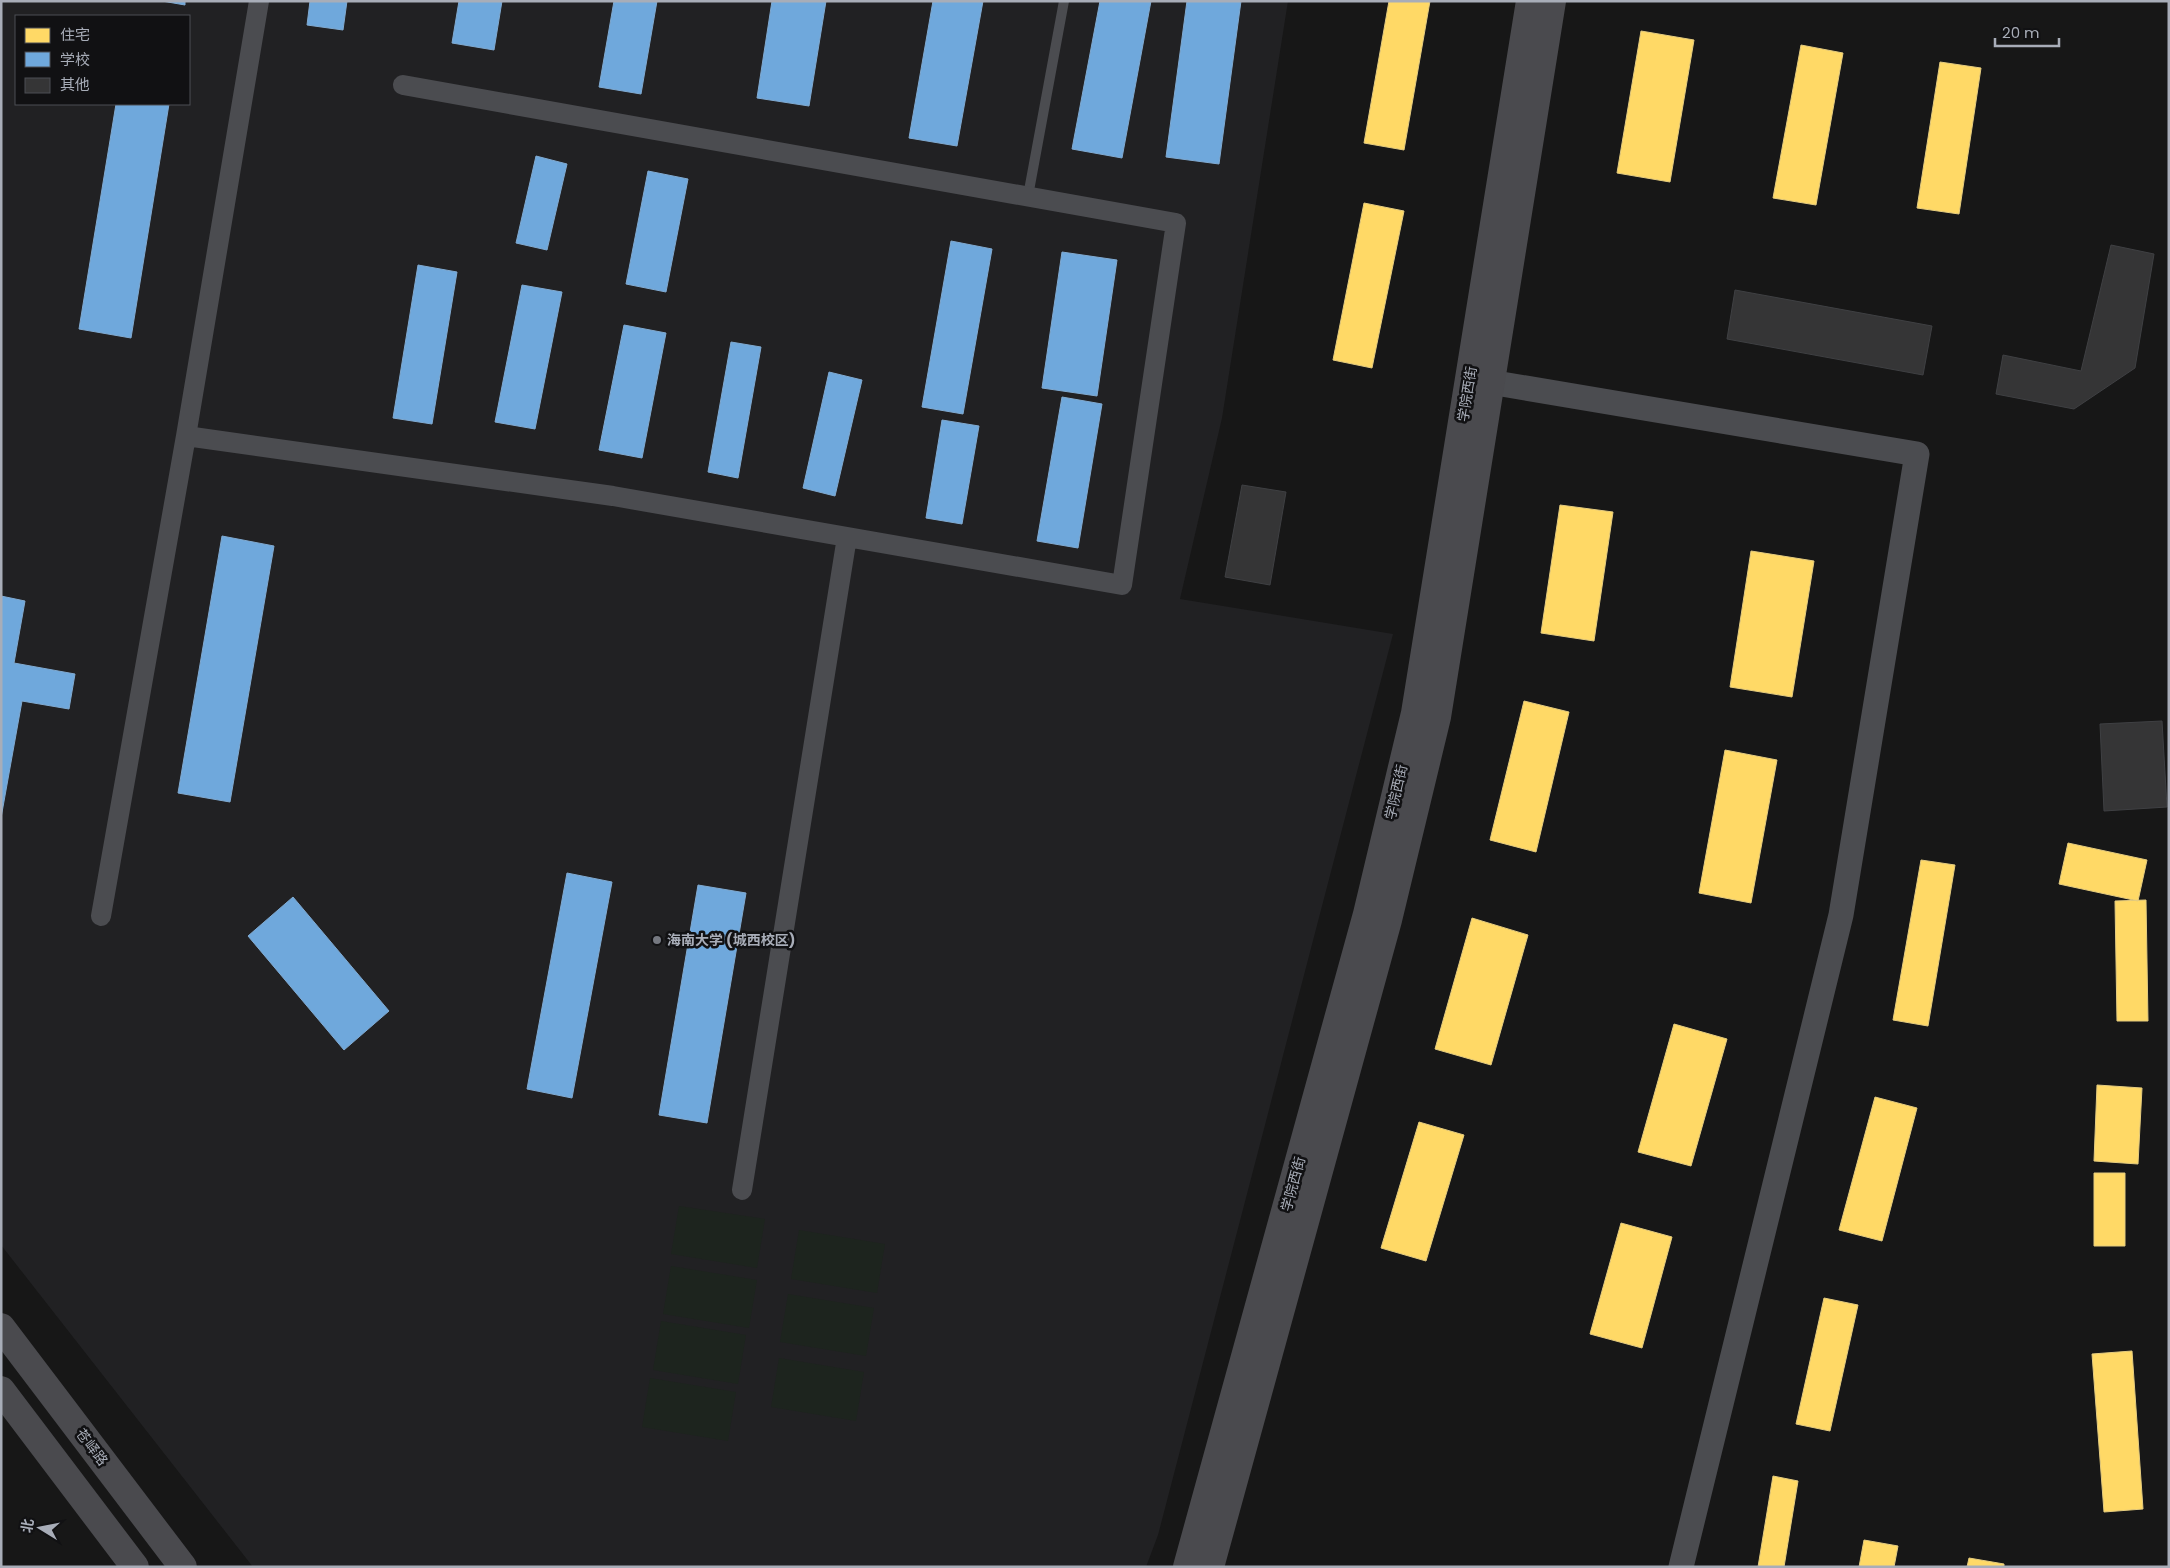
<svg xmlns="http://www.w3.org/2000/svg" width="2170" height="1568" font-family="Poppins,'Noto Sans SC',sans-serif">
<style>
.built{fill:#212123;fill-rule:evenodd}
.garden{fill:#1d241e}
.homes{fill:#ffd966;stroke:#e5cc7f}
.schools{fill:#6fa8dc;stroke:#80aad1}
.building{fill:#353536;stroke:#3f4043}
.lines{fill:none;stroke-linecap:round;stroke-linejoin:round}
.service{stroke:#4b4c50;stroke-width:10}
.minor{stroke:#4b4c50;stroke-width:20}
.tertiary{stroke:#4b4c50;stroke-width:25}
.secondary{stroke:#4a4a4e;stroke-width:28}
.poi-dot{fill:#757880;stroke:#111113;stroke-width:2}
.labels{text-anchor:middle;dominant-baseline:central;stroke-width:5;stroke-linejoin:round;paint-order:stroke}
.street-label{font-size:14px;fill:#a8adb8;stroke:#111113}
.poi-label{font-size:14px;font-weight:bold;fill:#a8adb8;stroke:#111113;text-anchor:start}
</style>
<rect width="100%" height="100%" fill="#171717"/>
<!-- built -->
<path class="built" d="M1,1H1288L1222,418L1180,599L1393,634L1158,1535L1146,1567H253L1,1245ZM16,16H189V104H16Z"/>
<!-- garden -->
<path class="garden" d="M679,1206L765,1219L757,1268L671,1254Z
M799,1230L885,1244L877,1293L791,1279Z
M671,1266L757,1280L749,1328L663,1314Z
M788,1294L874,1308L866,1356L780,1342Z
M661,1321L746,1335L738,1384L653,1370Z
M779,1358L864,1372L856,1421L771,1407Z
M650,1378L736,1392L728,1441L642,1427Z"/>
<!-- homes -->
<path class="homes" d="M1389,1H1430L1404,150L1364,143Z
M1641,31L1694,40L1670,182L1617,173Z
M1801,45L1843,53L1816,205L1773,198Z
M1940,62L1981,68L1959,214L1917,208Z
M1364,203L1404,211L1372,368L1333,360Z
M1560,505L1613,512L1594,641L1541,633Z
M1751,551L1814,561L1792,697L1730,687Z
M1524,701L1569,712L1536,852L1490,840Z
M1725,750L1777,760L1751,903L1699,893Z
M2068,843L2147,860L2138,901L2059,884Z
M1921,860L1955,865L1928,1026L1893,1020Z
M2146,900L2148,1021H2117L2115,901Z
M1472,918L1528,935L1491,1065L1435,1049Z
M1674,1024L1727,1039L1691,1166L1638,1152Z
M2097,1085L2142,1088L2138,1164L2094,1161Z
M1875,1097L1917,1108L1882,1241L1839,1230Z
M1419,1122L1464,1135L1426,1261L1381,1248Z
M2094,1173H2125V1246H2094Z
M1621,1223L1672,1237L1642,1348L1590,1334Z
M1824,1298L1858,1305L1830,1431L1796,1424Z
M2132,1351L2143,1509L2104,1512L2092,1354Z
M1773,1476L1798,1481L1784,1567H1758Z
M1864,1540L1898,1546L1894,1567H1859Z
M1969,1558L2004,1564V1567H1967Z"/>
<!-- schools -->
<path class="schools" d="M162,1H185V5Z
M310,1H347L343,30L307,25Z
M459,1H502L494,50L452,43Z
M614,1H657L641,94L599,87Z
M772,1H826L809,106L757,98Z
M933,1H983L957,146L909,138Z
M1100,1H1151L1122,158L1072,149Z
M1187,1H1241L1219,164L1166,157Z
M116,104H169L131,338L79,329Z
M536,156L567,164L547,250L516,243Z
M648,171L688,179L666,292L626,284Z
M951,241L992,249L963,414L922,407Z
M1062,252L1117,260L1097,396L1042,388Z
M418,265L457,272L432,424L393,418Z
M522,285L562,292L535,429L495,422Z
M624,325L666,333L642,458L599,450Z
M731,342L761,347L738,478L708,472Z
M829,372L862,380L835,496L803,488Z
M1062,397L1102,404L1078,548L1037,541Z
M942,420L979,426L962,524L926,518Z
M222,536L274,546L230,802L178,793Z
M1,596L25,601L14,663L75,674L69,709L22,701L1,818Z
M567,873L612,882L572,1098L527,1089Z
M698,885L746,893L707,1123L659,1115Z
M293,897L389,1011L344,1050L248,936Z"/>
<!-- building -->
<path class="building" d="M2111,245L2154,254L2135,368L2074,409L1996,394L2003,355L2081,371Z
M1735,290L1932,326L1923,375L1727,339Z
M1242,485L1286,492L1270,585L1225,577Z
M2162,721L2167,807L2104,811L2100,724Z"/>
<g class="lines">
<!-- service -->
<path class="service" d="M1028,196L1064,1"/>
<!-- minor -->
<path class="minor" d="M186,436L613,496L1122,585L1176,223L403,85
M101,916L186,436L259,1
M742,1190L847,537"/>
<!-- tertiary -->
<path class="tertiary" d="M1472,379L1917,454L1841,915L1681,1567"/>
<!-- secondary -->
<path class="secondary" d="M1,1327L183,1567
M1,1390L135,1567
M1187,1567L1367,914L1415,713L1530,1
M1210,1567L1388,920L1437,717L1552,1"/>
</g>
<!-- markers -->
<circle class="poi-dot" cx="657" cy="940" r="5"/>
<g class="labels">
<!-- street labels -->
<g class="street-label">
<text transform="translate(1467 394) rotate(-81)">学院西街</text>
<text transform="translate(1396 792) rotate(-77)">学院西街</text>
<text transform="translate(1293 1184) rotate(-75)">学院西街</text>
<text transform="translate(92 1447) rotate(53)">苍峄路</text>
</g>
<!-- poi labels -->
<g class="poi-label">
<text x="667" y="940">海南大学 (城西校区)</text>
</g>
</g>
<!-- border -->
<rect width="2170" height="1568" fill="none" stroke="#a8adb8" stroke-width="5"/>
<!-- legend -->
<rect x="15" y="15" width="175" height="90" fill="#111113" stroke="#4d4f55"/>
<rect x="25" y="28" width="25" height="15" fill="#ffd966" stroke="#4d4f55"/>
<text x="60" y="40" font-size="15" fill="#a8adb8">住宅</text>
<rect x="25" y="52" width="25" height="15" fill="#6fa8dc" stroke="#4d4f55"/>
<text x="60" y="65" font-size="15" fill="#a8adb8">学校</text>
<rect x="25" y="78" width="25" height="15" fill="#353536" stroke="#4d4f55"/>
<text x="60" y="90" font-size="15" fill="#a8adb8">其他</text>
<!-- north arrow -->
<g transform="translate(40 1528) rotate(280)" stroke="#111113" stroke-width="4" paint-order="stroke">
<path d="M0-4L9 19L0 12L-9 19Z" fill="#a8adb8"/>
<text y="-8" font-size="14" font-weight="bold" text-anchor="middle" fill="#a8adb8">北</text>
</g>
<!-- scale -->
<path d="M1995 38v8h64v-8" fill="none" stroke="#a8adb8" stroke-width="2.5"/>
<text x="2002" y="38" font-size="15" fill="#a8adb8" stroke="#111113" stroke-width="4" paint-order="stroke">20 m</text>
</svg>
